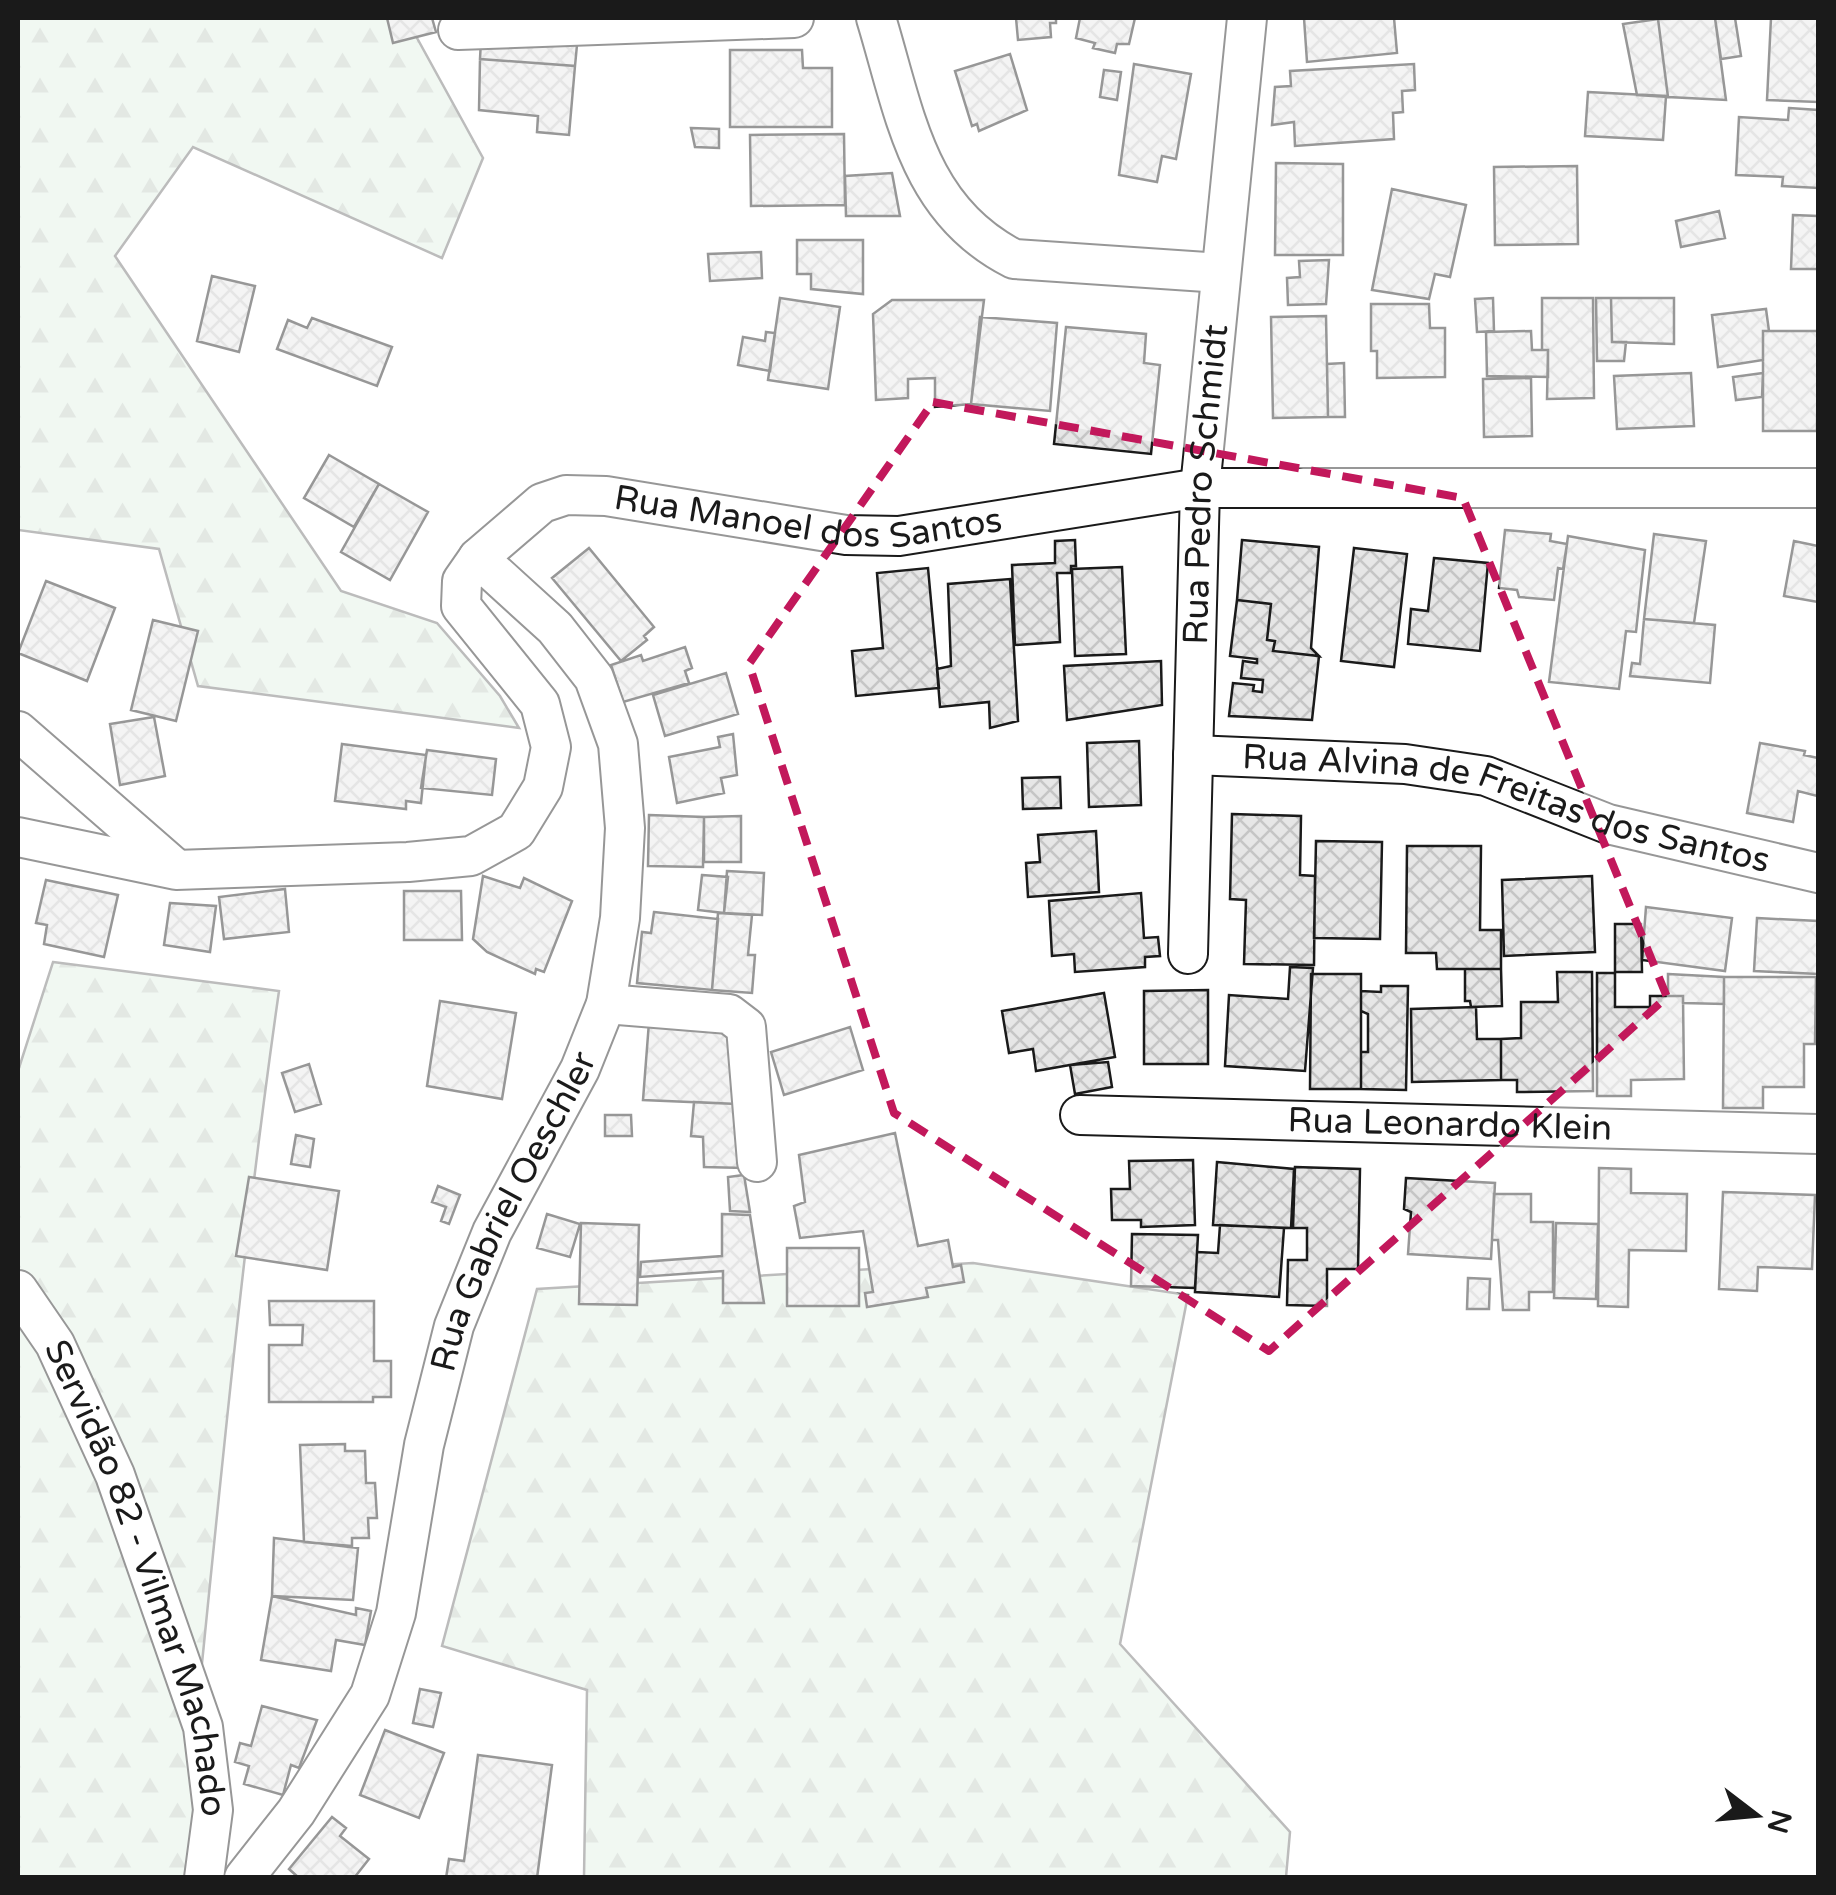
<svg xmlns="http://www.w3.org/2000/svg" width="1836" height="1895" font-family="'Varela Round',sans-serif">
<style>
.forest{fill:url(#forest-firs);stroke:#6a6a6a;stroke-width:2.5}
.building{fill:url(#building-cross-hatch);stroke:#1a1a1a;stroke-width:2.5}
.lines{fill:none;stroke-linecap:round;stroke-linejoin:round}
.minor-casing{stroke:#1a1a1a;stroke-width:42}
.minor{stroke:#fff;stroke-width:38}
.marked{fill:none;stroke:#c2185b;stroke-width:8;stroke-dasharray:20 12;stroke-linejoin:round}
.labels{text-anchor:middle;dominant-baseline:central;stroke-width:8;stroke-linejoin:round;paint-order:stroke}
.street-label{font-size:35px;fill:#1a1a1a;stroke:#fff}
</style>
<defs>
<pattern id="forest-firs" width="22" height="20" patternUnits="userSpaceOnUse" patternTransform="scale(2.5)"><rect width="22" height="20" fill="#e0efe3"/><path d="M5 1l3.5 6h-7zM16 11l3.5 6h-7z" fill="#c0ccc2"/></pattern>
<pattern id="building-cross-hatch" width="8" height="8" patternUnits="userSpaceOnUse" patternTransform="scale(2.5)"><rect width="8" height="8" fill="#e6e6e6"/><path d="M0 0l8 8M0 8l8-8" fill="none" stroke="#c5c5c5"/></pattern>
</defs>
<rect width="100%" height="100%" fill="#fff"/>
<!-- forest -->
<path class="forest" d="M18,18H406L483,158L442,258L193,147L115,256L341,591L437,623L500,696L519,728L198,686L159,549L18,530Z
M53,962L279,991C245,1228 222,1465 198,1703C193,1761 199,1819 191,1877L18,1878V1071Z
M973,1263L1188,1295L1120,1644L1290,1832L1286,1877H584L587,1690L442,1646L537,1289Z"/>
<!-- building -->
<path class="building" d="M387,18H432L436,32L393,43Z
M1016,18H1056V23H1050L1051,37L1018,40Z
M1080,18H1135L1129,44H1117L1115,53L1093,48L1095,43L1076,38Z
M1304,18H1394L1397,53L1307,62Z
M1715,18H1735L1741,56L1721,59Z
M1715,18L1726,100L1668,97L1658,19Z
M1771,18H1818V102L1767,100Z
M1658,19L1668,97L1637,95L1623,24Z
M481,40L577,45L575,66L480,59Z
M730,50H802L803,68H832V127H730Z
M1010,54L1027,110L979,131L977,124L972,126L955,71Z
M480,59L575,66L569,135L537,132L538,116L479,110Z
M1134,64L1191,74L1176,159L1162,156L1157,182L1119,175Z
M1414,64L1415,90L1402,91L1403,112L1393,113L1394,139L1295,146L1294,122L1272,125L1275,87L1291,86L1290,71Z
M1104,70L1121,72L1117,100L1100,97Z
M1588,92L1666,96L1663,140L1585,136Z
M1789,108L1818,110V188L1782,186L1783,177L1736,175L1739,117L1788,120Z
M691,128L719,129V148L695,147Z
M844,134L845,205L751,206L750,135Z
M1276,163L1343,164V255H1275Z
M1577,166L1578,244L1495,245L1494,167Z
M892,173L900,216H846L845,176Z
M1392,189L1466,205L1450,277L1435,274L1429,299L1372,290Z
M1719,211L1725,238L1681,247L1676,221Z
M1793,215L1818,216V269H1791Z
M797,240H863V294L811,289V274H797Z
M761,252L762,278L710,281L708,254Z
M1329,260L1326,304L1288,305L1287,278L1300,277L1299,261Z
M212,276L255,286L239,352L197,341Z
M780,298L840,307L828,389L768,380Z
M1493,298L1494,331L1477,332L1475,299Z
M1542,298H1593L1594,398L1547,399L1548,350H1542Z
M1596,298H1611L1612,342H1626L1624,361H1597Z
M1611,298H1674V344L1612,342Z
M892,300H984L971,404L935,407V378L908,379V398L876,400L873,314Z
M1371,304H1429L1430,328H1445V377L1377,378V351H1371Z
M1766,309L1769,331H1763V360L1718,367L1712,315Z
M1326,316L1328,417L1273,418L1271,317Z
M980,317L1057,323L1050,411L971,404Z
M312,318L392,347L377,386L277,349L288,320L307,328Z
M1066,327L1146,334L1144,363L1160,365L1151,454L1054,444Z
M1531,331L1532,350H1548V377L1487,376L1486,332Z
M1763,331H1818L1817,431H1763Z
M766,332L775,333L770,371L738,365L743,337L765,341Z
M1344,363L1345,417H1328L1327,364Z
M1691,373L1694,426L1617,429L1614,376Z
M1763,373L1762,397L1736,400L1733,377Z
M1531,378L1532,436L1484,437L1483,379Z
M329,455L379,484L354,527L304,498Z
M379,484L428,512L390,580L341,552Z
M1505,530L1551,534L1550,541L1567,544L1563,569L1558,568L1554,600L1519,597L1517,590L1499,588Z
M1654,534L1706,541L1694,623L1644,619Z
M1568,536L1645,550L1636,632L1626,631L1619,689L1549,682Z
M1075,540L1076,566H1071V573H1057L1060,642L1015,645L1012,565L1055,563V541Z
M1242,540L1319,547L1311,648L1319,656L1273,651L1275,641L1267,640L1271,604L1237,600Z
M1794,541L1818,546V602L1784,596Z
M589,548L654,627L644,636L647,640L621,661L552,578Z
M1354,548L1407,554L1394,667L1341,661Z
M1434,558L1488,563L1480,651L1408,644L1411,609L1428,611Z
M1122,567L1126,654L1075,656L1072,569Z
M928,568L939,688L856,696L852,651L883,648L877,573Z
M1010,579L1018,721L990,728L989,702L940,707L937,669L951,666L948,584Z
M46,581L115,608L87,681L18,653Z
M1237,600L1271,604L1267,640L1275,641L1273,651L1319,656L1312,720L1229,716L1233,683L1254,685L1253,691L1262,692L1263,680L1241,678L1243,661L1257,663V659L1230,656Z
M1644,619L1715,625L1710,683L1630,676L1632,663L1640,664Z
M153,620L198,631L176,721L131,710Z
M685,647L692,668L685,671L689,683L623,702L611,665L641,655L643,661Z
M1161,661L1162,705L1067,720L1064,666Z
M726,673L738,714L665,736L653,695Z
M154,717L165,776L120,785L110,724Z
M733,734L737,775L721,778L724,793L677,803L669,757L720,747L718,737Z
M1139,741L1141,805L1089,807L1087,743Z
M1760,743L1805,751L1804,755L1818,758L1817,796L1798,791L1793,822L1747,813Z
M342,744L426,755L421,803L406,801V809L335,801Z
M427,750L496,759L492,795L421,788Z
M1060,777L1061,808L1023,809L1022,778Z
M1232,814L1301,816L1300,875L1315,876L1314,965L1244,964L1246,900L1230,899Z
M649,815L704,817L703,867L648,866Z
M741,816V862H704V817Z
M1096,831L1099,892L1028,897L1026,863L1040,862L1038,835Z
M1316,841L1382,842L1380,939L1314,938Z
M1407,846H1481L1480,930H1501V969H1437L1436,953H1406Z
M727,871L764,873L762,915L724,913Z
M702,875L728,877L724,913L698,910Z
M483,876L520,888L524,878L572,901L544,972L536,969L535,974L487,952L473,939Z
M1592,876L1595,952L1504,956L1502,880Z
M46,880L118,895L104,957L44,944L47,925L36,923Z
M285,889L289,932L224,939L219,897Z
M404,891H461L462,940H404Z
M1141,893L1144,938L1158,937L1160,956L1145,957V967L1075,972L1074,954L1052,956L1049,901Z
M170,903L216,906L210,952L164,945Z
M1646,907L1732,918L1725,971L1642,960Z
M654,912L718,919L712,990L637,983L642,932L651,933Z
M718,913L752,915L748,955H755L752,993L712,990Z
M1757,918L1818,921V974L1754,971Z
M1615,924H1641L1642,972H1615Z
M1290,967L1313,968L1305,1071L1225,1066L1229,995L1288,999Z
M1465,969H1501L1502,1006L1471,1007L1470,1001H1465Z
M1557,972H1592L1593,1091L1517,1092V1080H1501V1039L1521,1038V1002H1558Z
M1597,973H1615V1007H1650V996H1683L1684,1079L1631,1080V1096H1597Z
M1311,974H1361V1089H1310Z
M1668,974L1724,977V1004L1683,1003V996H1668Z
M1724,977H1816L1815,1044H1804V1087H1763V1108H1723Z
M1381,986H1408L1406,1090L1361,1089V1052H1368V1014L1361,1011V991L1381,992Z
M1208,990V1064H1144V991Z
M1104,993L1115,1057L1036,1071L1033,1049L1009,1053L1002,1011Z
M440,1001L516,1013L502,1099L427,1086Z
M1476,1007L1477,1039H1501V1080L1412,1082L1411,1009Z
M649,1022L730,1028L736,1104L643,1100Z
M850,1027L863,1070L784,1095L771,1052Z
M1108,1062L1112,1087L1075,1094L1070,1065Z
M309,1064L321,1104L295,1112L282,1073Z
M694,1102L736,1104L744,1168L704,1167L703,1137L691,1136Z
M605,1115H631L632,1136H605Z
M895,1133L918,1246L948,1240L953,1267L961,1265L964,1282L926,1288L928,1297L867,1307L865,1293L873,1292L863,1231L800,1238L794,1206L805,1202L799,1155Z
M296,1135L314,1139L310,1167L291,1164Z
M1193,1160L1195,1225L1141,1227V1220H1112L1111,1189H1130L1129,1161Z
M1217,1162L1294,1169L1291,1228L1213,1225Z
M1295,1167L1360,1169L1358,1269H1327V1306L1287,1305L1288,1260H1307V1228H1293Z
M1599,1168L1631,1169V1193L1687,1194L1686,1251L1629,1250L1628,1307L1598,1306Z
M744,1175L750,1212L730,1211L728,1177Z
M249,1177L339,1191L327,1270L236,1256Z
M1406,1178L1495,1183L1491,1259L1408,1254L1411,1212L1404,1209Z
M438,1186L460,1195L449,1224L441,1221L446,1207L432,1202Z
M1723,1192L1815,1195L1812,1269L1758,1267L1757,1291L1719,1289Z
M1494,1194H1531V1222H1553V1292H1529V1310H1503L1498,1240H1492Z
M547,1214L580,1224L570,1257L537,1248Z
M722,1214L750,1215L764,1303H723V1271L640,1277L641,1262L722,1256Z
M581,1223L639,1225L637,1305L579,1304Z
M1556,1223L1598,1224L1596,1299L1554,1298Z
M1220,1225L1284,1228L1279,1297L1195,1292L1197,1252L1218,1253Z
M1132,1234L1198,1235L1195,1288L1131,1286Z
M787,1248H859V1306H787Z
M1468,1278L1490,1279L1489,1309H1467Z
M269,1301H374V1361H391V1397H373V1402H269V1345H302L303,1325H270Z
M345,1444V1451H365L366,1483H375L377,1518H368L369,1538H352V1546L304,1542L300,1445Z
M274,1538L358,1548L353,1600L272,1596Z
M272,1596L356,1615V1608L371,1611L365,1645L336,1640L331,1671L261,1660Z
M420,1689L441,1693L433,1727L413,1723Z
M262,1706L317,1720L299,1768L291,1765L283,1795L244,1784L249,1766L235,1762L240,1743L251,1746Z
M385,1730L444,1753L419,1818L360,1795Z
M478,1755L552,1765L537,1878H446L449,1859L464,1861Z
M332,1817L346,1828L340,1836L369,1859L354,1878H299L289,1869Z"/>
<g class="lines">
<!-- minor casing -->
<g class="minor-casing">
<g id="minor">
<path d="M876,18C905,113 917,210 1014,259L1221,273"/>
<path d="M458,30L794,18"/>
<path d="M18,731L175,868"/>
<path id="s1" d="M1193,755L1405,764L1486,776L1608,824L1818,873"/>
<path id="s2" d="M18,837L176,870L408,862L471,856L516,831L543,787L551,747L540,704L461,606L462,581L478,558L542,503L566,495L606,496L846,535L899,536L1200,488H1818"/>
<path id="s3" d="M1188,954L1200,488L1247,18"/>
<path d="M606,1004L729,1014L746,1027L757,1162"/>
<path id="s4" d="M1080,1115L1818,1134"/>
<path id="s5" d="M18,1290L55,1344L115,1475L203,1727L213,1810L204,1878"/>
<path id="s6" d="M244,1878L296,1812L370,1695L396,1613L424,1445L454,1326L492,1232L580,1069L606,1004L620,918L625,828L618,744L594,678L555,628L478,558"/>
</g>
</g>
<!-- minor -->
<use href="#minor" class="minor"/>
</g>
<!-- marked area -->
<path d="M0 0H1836V1895H0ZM933,402L1463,498L1667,997L1269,1351L894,1113L749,664Z" fill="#fff" fill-opacity=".55" fill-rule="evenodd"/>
<path class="marked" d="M933,402L1463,498L1667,997L1269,1351L894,1113L749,664Z"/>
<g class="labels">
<!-- street labels -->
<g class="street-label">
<text stroke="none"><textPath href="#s3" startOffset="470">Rua Pedro Schmidt</textPath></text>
<text stroke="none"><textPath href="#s2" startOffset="1178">Rua Manoel dos Santos</textPath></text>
<text stroke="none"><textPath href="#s1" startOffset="320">Rua Alvina de Freitas dos Santos</textPath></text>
<text stroke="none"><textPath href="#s4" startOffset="370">Rua Leonardo Klein</textPath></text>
<text stroke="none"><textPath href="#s6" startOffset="730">Rua Gabriel Oeschler</textPath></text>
<text stroke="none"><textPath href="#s5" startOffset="315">Servidão 82 - Vilmar Machado</textPath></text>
</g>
</g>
<!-- border -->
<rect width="1836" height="1895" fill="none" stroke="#1a1a1a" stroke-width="40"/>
<!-- north arrow -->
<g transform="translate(1756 1815) rotate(106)" stroke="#ffffff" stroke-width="8" paint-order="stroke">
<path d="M0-8L18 38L0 25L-18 38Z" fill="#1a1a1a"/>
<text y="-15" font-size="28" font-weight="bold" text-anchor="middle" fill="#1a1a1a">N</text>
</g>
</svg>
